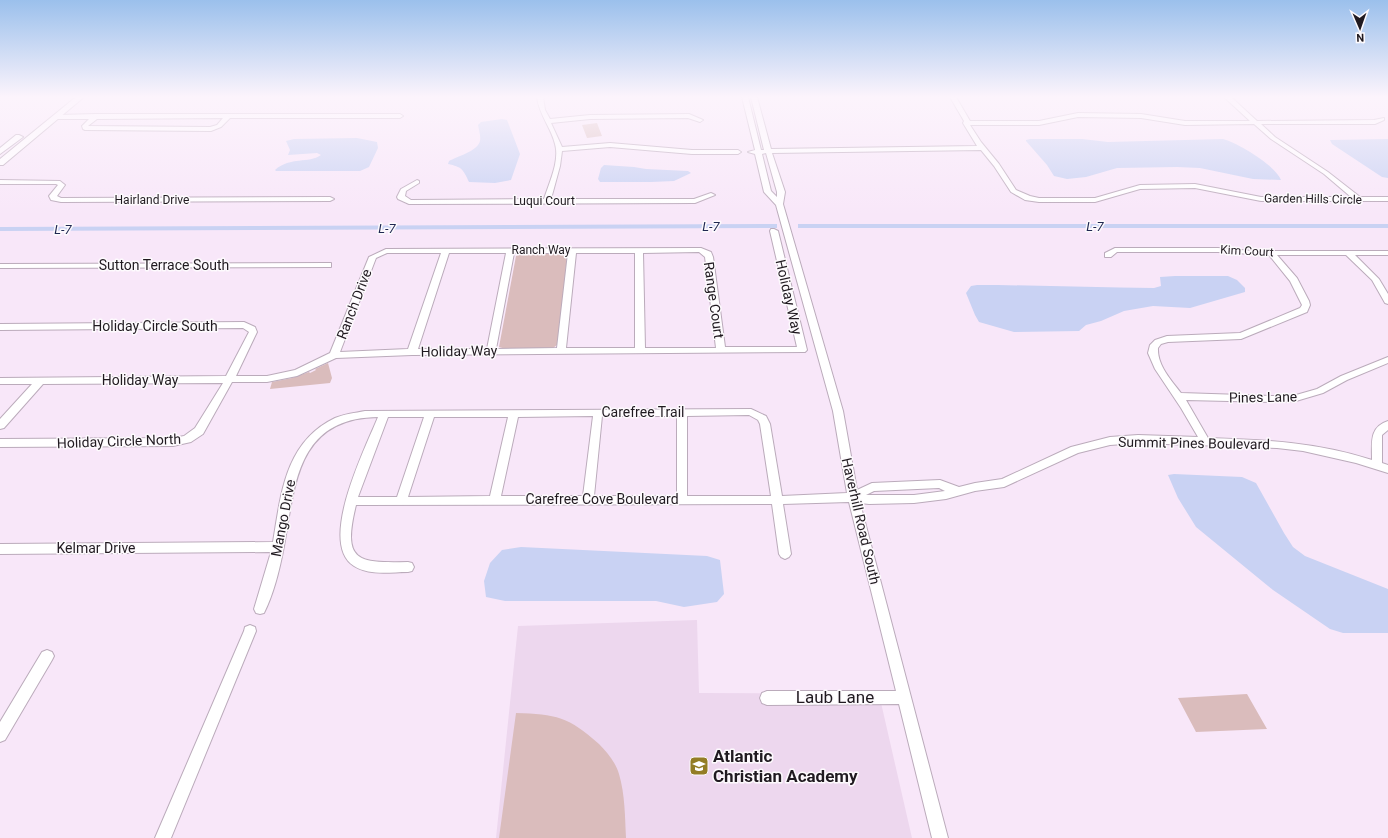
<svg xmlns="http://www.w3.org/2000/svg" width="1388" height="838" font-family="Roboto,sans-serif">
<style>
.built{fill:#edd7ee}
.green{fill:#dabcbc}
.water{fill:#c9d2f3}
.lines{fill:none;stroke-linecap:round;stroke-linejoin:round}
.canal{fill:#c9d2f3;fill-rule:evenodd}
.minor-casing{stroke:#bbabbb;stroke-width:2}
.major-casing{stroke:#bbabbb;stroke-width:2}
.minor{fill:#fff;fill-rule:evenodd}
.major{fill:#fff;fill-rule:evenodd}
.labels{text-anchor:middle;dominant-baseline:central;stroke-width:3;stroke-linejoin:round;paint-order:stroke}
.far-street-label{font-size:12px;fill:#201a20;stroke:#fdfafd}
.far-water-label{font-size:13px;font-style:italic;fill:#1f2751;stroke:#fdfafd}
.street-label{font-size:14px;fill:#201a20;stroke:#fdfafd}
.near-street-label{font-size:17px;fill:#201a20;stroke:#fdfafd}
.near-poi-label{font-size:17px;font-weight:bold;fill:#201a20;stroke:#fdfafd;text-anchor:start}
</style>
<rect width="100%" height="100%" fill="#f8e7f9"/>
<!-- built -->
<path class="built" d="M697,620L699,693L879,694L912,838H496L518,626Z"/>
<!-- green -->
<path class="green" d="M597,123L602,136L587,138L582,125Z
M552,252H560L567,256L558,344L552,349H506L499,347L516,256L521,253L547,254Z
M328,363L332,378L330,383L270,389L272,382L292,378L309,372L310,373L316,370L315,369Z
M1247,694L1267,729L1196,732L1178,698Z
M516,713C556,714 569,717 599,744C607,752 616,763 619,774C625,794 625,817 626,838H499Z"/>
<!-- water -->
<path class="water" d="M502,119L507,120L520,154L511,180L495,183L469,182C463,169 462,167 448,164L449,161C456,157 478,151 480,141C481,137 479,130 478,125L481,122Z
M357,138L377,142L378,148L369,167L360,171H276L275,170C291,156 308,164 321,155L317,153L288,155L290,150L286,141L294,139Z
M1030,139H1082L1108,142L1223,139C1238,143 1275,165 1281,180L1253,179L1200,168L1177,167L1117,168L1086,177L1067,179L1054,176L1047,165L1026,141V140Z
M1388,139V178L1382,177L1332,144L1330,140Z
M604,165L634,167L646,169L688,171L691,173L674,181L651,182H600L598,179L601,168Z
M1175,276H1228L1237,280L1245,288V292L1190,308L1153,306L1124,311L1101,321L1086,325L1079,331L1014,332L979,322L975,315L966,293L971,286L977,285C1036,285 1095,288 1154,288L1161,286L1160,277Z
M1174,474L1242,477L1256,483L1284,533L1293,547L1305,556L1388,589V633H1343L1330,629L1273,590L1196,527L1178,498L1168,475Z
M521,547L707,556L720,560L724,594L717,602L684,607L656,601H505L486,597L484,581L490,563L502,550Z"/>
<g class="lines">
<!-- canal -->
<path class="canal" d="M774,224H777V228L0,231V227Z
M798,224H1388V228H798Z"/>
<!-- minor casing -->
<g class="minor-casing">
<path id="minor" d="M537,97H543L545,110L550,119L590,115L689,114L703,120L700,122L688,118L590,119L551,123L562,147L610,143L692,150H738L741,152L738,154H692L610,147L562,151L560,166L551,199H694L711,193L715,195L695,203L409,204L398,199L397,197L401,189L417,180L419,181V183L406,191L405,196L411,200L544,199C549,183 560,161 555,144C551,127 539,115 537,97Z
M742,97H748L761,150H764L751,97H757L771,149L977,146L963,123L964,121L950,97H956L970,121H1039L1078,113L1141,114L1185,121H1250L1224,97H1231L1257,121L1374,120L1384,118V120L1375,124H1261L1275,137L1328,172L1360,197H1388V201H1261L1195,188L1140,189L1095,202H1039L1025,200L1011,192L994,166L981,150L772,153L785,192L783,204L843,411L857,490L872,483L940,480L959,487L975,483L1002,479L1071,447L1110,437L1138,435L1198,437L1181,408L1155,369L1148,353L1150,345L1155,340L1167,336L1240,333L1300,308L1302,305L1290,281L1269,255L1218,252H1117L1111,257H1105V253L1115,248H1218L1252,251H1388V255H1355L1379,279L1388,294V304L1385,303L1372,280L1346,255H1277L1297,278L1309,301L1310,305L1307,312L1241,339L1168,342L1161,344L1158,348C1157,365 1171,380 1181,393L1273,396L1296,395L1317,389L1341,376L1388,357V363L1347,380L1323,393L1296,401L1273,402L1186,400L1208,438C1266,440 1316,442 1372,460C1372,443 1369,427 1388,421V430L1382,435V463L1388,465V473L1356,463L1303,451L1277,448L1138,443L1110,445L1078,453L1004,487L975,491L946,499L914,503L869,504L860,503L948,838H932L899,704L767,705L762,703L760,698L762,693L767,691H896L849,502L783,504L791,554L789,557L785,559L781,557L779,554L772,504L356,505C342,562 357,563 408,562L412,563L414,567L412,571L408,572C390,572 370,576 354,566C317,543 366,447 378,417C297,418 295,484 284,546C280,568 274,593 264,613L260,614L256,613L254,609L271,552L0,554V544L273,542C281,494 285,442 335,418C344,414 355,413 365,411L751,409L766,416L770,424L782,496L847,493L833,411L776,205L764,192L755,154L748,152L755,150ZM1078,117L1141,118L1185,125L1254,124L1271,139L1324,174L1351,197H1261L1195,184L1140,185L1095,198H1039L1030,196L1016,190L999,164L981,142L970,125H1039ZM766,153L777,192V197L771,191L762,154ZM749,415L758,420L760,424L771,496H687V416ZM593,416L583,496H501L518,417ZM602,416H677V496H594ZM388,417H424L397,497H358ZM434,417H508L490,496L408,497ZM939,488L945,491L914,495H866L874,491Z
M96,114H400L403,116L400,118H230L221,127L211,131L85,130L83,129L82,126L89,119H57L54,117L57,115ZM223,118L217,125L210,127L88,126L97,119Z
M0,180L60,181L65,185L57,196L61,198L330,197L334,199L330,201L61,202L51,200L49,196L58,185L56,184H0Z
M771,229H774L778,231L807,350L805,352L412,355L336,358L297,376L267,382H232L203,434L191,442L173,446L0,447V439L173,438L184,436L195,428L223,383L43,384L4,428L0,429V419L32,384H0V378L226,376L249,332L243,328L0,330V324L244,322L255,327L257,332L236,376H267L295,370L330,353L369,257L386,249L701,248L711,252L713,257L725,347H797L770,231ZM699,252L705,257L716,348H645L643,253ZM387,253H441L408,349L340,352L376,258ZM449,253H506L487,349H418ZM514,253H568L557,348L496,349ZM576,253H635V348H566Z
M328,263H331V267L0,268V264Z
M250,625L255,627L256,631L171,838H155L244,631L245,627Z
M47,650L52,652L54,656L52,660L5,740L0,742V722L42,652Z"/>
</g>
<!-- major casing -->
<g class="major-casing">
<path id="major" d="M76,97H84L3,165H0V159Z
M16,135H19L23,137L0,154V148Z"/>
</g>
<!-- minor -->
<use href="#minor" class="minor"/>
<!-- major -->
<use href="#major" class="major"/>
</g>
<!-- sky -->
<linearGradient id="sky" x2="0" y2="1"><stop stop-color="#9bc0ec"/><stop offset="0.45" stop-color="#fcf4fc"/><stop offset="1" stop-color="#fcf4fc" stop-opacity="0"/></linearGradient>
<rect width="1388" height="215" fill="url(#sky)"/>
<!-- icons -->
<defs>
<g id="school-square" transform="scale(1)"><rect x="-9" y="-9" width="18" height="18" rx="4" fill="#937d25" stroke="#fdfafd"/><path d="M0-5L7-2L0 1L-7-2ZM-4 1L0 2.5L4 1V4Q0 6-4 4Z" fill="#fff"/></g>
</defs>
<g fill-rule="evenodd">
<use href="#school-square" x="699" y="766"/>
</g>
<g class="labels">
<!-- far-street labels -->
<g class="far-street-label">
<text transform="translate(1313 199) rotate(1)">Garden Hills Circle</text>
<text x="152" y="200">Hairland Drive</text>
<text x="544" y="201">Luqui Court</text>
<text x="541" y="250">Ranch Way</text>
<text transform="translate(1247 251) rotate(3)">Kim Court</text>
</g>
<!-- far-water labels -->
<g class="far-water-label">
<text x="711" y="226">L-7</text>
<text x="1095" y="226">L-7</text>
<text x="387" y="228">L-7</text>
<text x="63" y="229">L-7</text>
</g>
<!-- street labels -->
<g class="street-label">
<text x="164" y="265">Sutton Terrace South</text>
<text transform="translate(789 297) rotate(77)">Holiday Way</text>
<text transform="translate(714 300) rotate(82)">Range Court</text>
<text transform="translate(354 304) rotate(-69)">Ranch Drive</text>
<text x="155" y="326">Holiday Circle South</text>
<text transform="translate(459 351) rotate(-1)">Holiday Way</text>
<text x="140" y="380">Holiday Way</text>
<text transform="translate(1263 397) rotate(-1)">Pines Lane</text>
<text x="643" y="412">Carefree Trail</text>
<text transform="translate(119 441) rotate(-2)">Holiday Circle North</text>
<text transform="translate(1194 443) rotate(1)">Summit Pines Boulevard</text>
<text x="602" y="499">Carefree Cove Boulevard</text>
<text transform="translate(283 518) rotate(-79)">Mango Drive</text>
<text transform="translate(861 521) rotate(77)">Haverhill Road South</text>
<text x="96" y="548">Kelmar Drive</text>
</g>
<!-- near-street labels -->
<g class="near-street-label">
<text x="835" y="697">Laub Lane</text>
</g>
<!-- near-poi labels -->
<g class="near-poi-label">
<text x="713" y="756">Atlantic<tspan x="713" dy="20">Christian Academy</tspan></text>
</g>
</g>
<!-- north arrow -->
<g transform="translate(1360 28) rotate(178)" stroke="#fdfafd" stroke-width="3" paint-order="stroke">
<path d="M0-3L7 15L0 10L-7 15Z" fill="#201a20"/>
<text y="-6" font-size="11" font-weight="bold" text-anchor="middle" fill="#201a20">N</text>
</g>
</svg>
